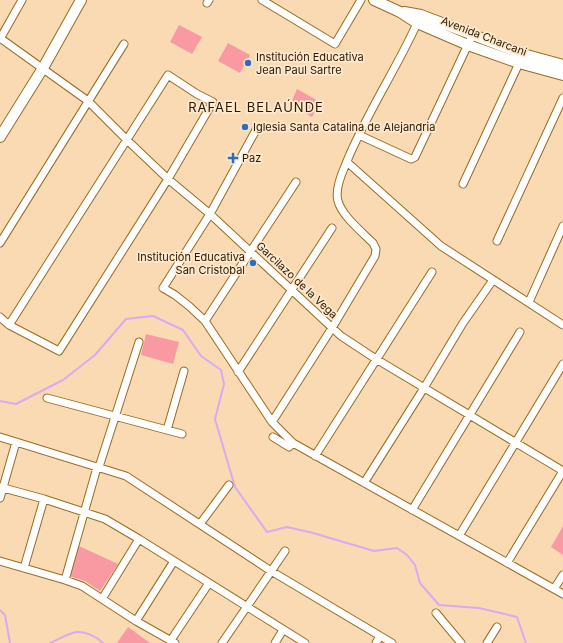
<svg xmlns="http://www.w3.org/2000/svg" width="563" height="643" font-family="Inter,sans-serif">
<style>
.green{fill:#f99aa2}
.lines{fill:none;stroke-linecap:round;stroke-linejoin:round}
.stream{stroke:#dba9f4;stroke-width:2}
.street-casing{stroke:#996b21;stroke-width:9}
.secondary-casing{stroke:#996b21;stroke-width:12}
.street{stroke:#fff;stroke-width:7}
.secondary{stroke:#fff;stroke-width:10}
.poi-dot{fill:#296fc0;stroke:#fee9ce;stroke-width:1.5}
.labels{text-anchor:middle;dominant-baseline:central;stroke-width:3.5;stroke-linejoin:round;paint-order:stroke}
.street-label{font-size:11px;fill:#2b1800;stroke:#fee9ce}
.poi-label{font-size:11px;fill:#2b1800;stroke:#fee9ce;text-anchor:start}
.quarter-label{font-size:13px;letter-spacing:1px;fill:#2b1800;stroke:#fee9ce}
</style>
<rect width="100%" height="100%" fill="#f9dab2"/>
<!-- green -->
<path class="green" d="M179,25L202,37L192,54L170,42Z
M228,43L250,55L240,73L218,61Z
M297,89L320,102L312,117L290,105Z
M146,334L179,342L173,364L141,355Z
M563,526V555L551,547Z
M79,546L118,564L100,591L85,581L69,576Z
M128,627L150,643H117Z"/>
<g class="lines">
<!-- stream -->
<path class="stream" d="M0,401L16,404L63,380L95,355L126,319L153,316L183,330L201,356L221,370L224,384L215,419L235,487L267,532L287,527L313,533L374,551L397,548L407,555L415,565L420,583L439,605L479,608L517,617L526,643
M0,610L5,615L10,643
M50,643C57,640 69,633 77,632C85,631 97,637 103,643"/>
<!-- street casing -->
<g class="street-casing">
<path id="street" d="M262,0L335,44L361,0
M207,3L209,0
M0,38L88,101L127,140L168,179L210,214L341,336L376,359L563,471
M0,39L22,0
M256,130L210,214L163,288L175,295L189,306L205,321L272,422L293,443L563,594
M359,135L411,159L415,157L472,36
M347,162L441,246L563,325
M463,184L521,59
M497,241L563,98
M0,243L124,44
M529,302L563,226
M0,317L9,325L59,351L168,179L213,102L197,94L168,75L9,325
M205,321L296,182
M238,372L332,228
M47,398L182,434
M272,422L332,328L375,256L376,249L373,243C362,232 342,216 338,201C335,191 341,175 345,166C365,115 397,69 419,19
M167,430L184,371
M0,437L126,476L271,571L392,643
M273,437L289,447L293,443
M315,456L432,272
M364,483L424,388L463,323L493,280
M0,487L44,499L105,519L139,539L305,643
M0,498L16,442
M412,510L520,332
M200,524L229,485
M459,536L563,364
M0,561L65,580L82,586L136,621L175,643
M507,563L563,471
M24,568L44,499
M65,580L96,471L99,467L139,342
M554,589L563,575
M102,599L139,539
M436,613L461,643
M136,621L174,561
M171,640L209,583
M222,643L285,551
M275,643L283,630
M376,643L380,636
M487,643L497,627"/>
</g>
<!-- secondary casing -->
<g class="secondary-casing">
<path id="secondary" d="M374,0L400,12L417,23L468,45L519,63L563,75
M404,12L421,15L523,54L563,65
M0,137L43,68L81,0"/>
</g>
<!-- street -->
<use href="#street" class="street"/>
<!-- secondary -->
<use href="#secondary" class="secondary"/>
</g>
<!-- markers -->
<g class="poi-dot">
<circle cx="248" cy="63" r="4"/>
<circle cx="245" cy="127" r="4"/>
<path d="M231 152h4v4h4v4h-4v4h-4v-4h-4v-4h4z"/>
<circle cx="253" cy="263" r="4"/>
</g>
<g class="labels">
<!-- street labels -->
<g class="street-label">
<text transform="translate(484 36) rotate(21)">Avenida Charcani</text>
<text transform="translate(297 280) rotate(43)">Garcilazo de la Vega</text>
</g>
<!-- poi labels -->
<g class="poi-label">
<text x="256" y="57">Institución Educativa<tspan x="256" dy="13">Jean Paul Sartre</tspan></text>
<text x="253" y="127">Iglesia Santa Catalina de Alejandria</text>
<text x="242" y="158">Paz</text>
<text x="245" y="257" text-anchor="end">Institución Educativa<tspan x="245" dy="13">San Cristobal</tspan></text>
</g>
<!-- quarter labels -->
<g class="quarter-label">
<text x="256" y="107">RAFAEL BELAÚNDE</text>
</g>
</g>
</svg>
